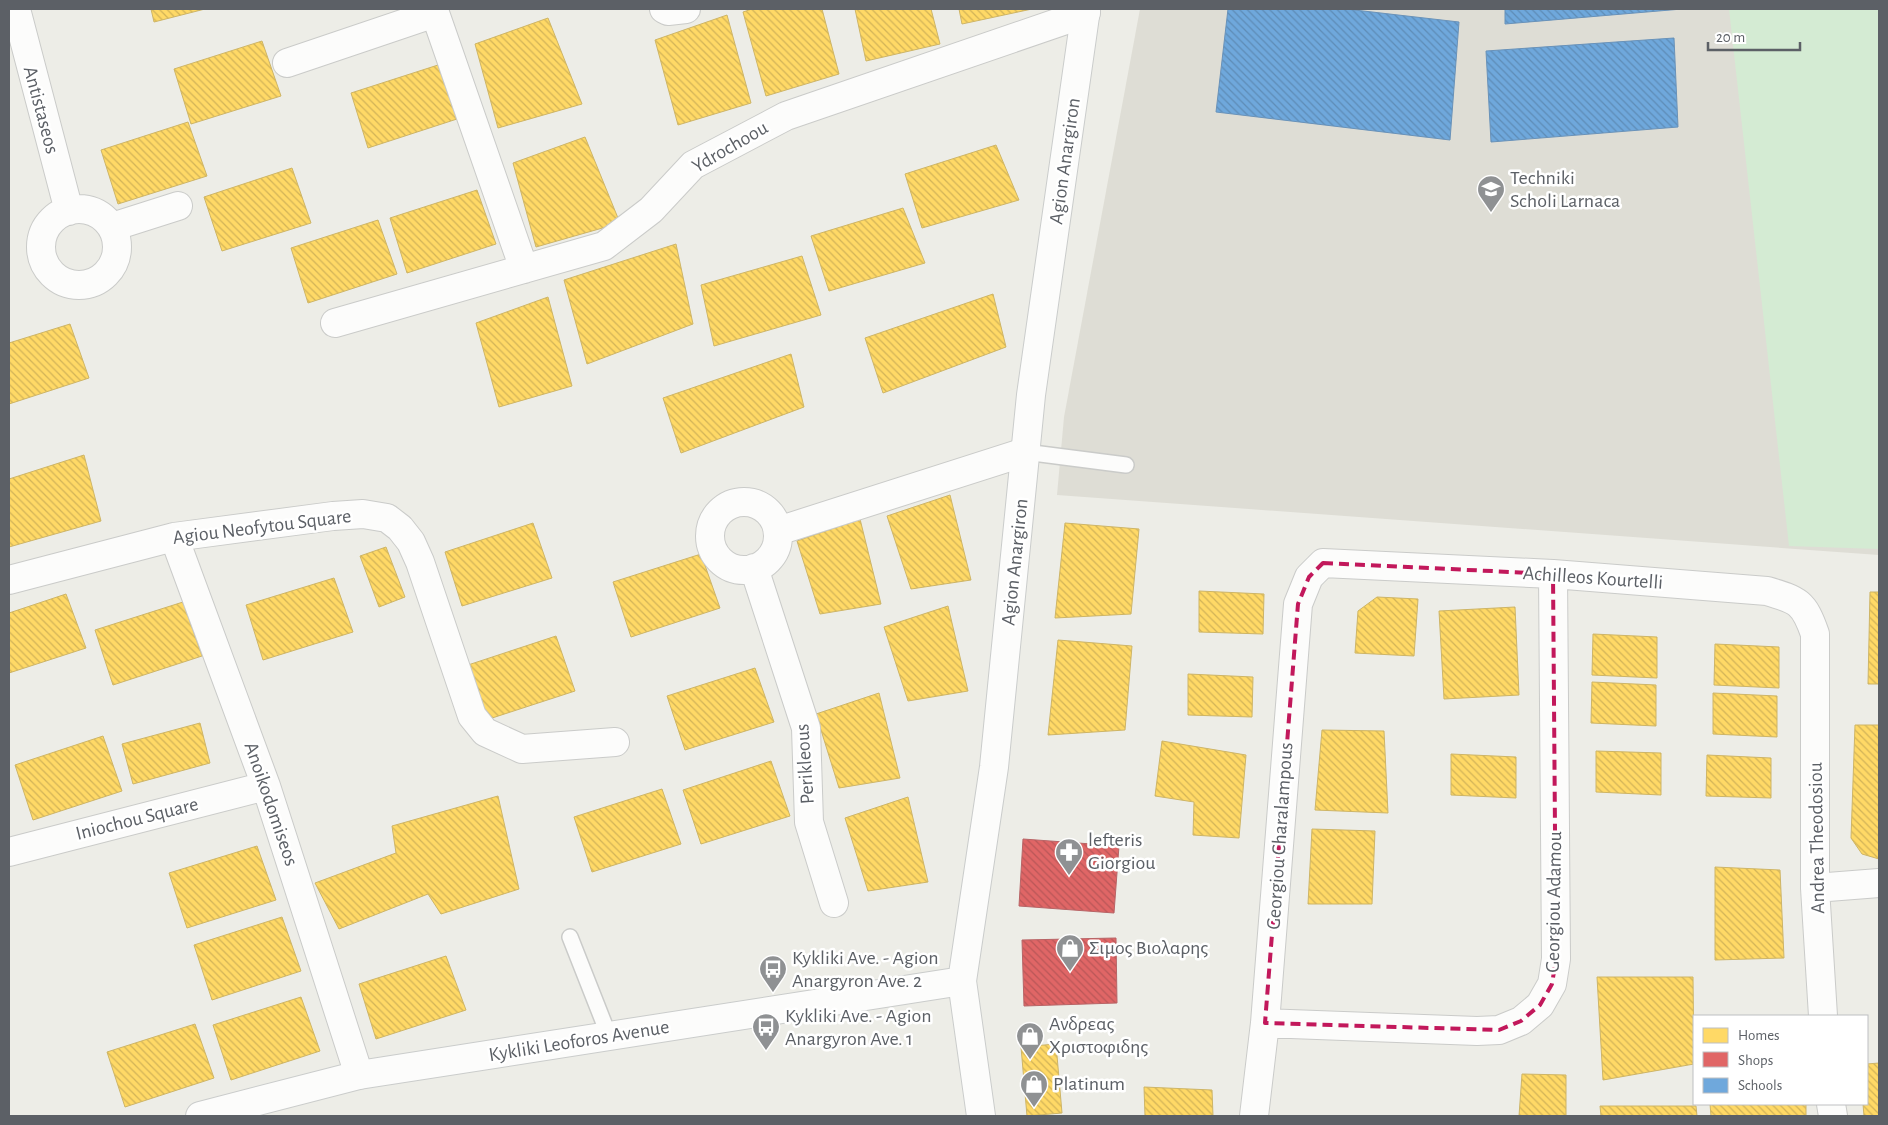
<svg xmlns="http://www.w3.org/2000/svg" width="1888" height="1125" font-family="'Alegreya Sans',sans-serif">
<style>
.education{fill:#deddd5}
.park{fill:#d4ebd3}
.homes{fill:url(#homes-back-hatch);stroke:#ceb566}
.shops{fill:url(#shops-back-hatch);stroke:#b86466}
.schools{fill:url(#schools-back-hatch);stroke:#6992b9}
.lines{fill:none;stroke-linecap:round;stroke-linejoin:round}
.lane-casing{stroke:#cacbc9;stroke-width:18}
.street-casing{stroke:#cacbc9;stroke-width:30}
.secondary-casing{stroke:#cacccb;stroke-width:30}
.lane{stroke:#fcfcfb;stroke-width:15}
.street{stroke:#fcfcfb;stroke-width:28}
.secondary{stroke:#fcfcfb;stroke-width:28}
.marked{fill:none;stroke:#c2185b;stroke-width:4;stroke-dasharray:10 6;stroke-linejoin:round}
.labels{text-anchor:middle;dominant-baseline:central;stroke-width:5;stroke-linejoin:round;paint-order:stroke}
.street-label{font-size:20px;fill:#5c6066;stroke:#fff}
.poi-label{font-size:20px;fill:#5c6066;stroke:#fff;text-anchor:start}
</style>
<defs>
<pattern id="homes-back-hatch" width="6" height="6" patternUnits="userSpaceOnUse" patternTransform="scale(1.25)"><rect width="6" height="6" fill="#ffd966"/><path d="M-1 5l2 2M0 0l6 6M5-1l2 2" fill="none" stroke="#d2b358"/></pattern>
<pattern id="shops-back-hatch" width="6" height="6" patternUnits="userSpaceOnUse" patternTransform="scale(1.25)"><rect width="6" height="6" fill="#e06666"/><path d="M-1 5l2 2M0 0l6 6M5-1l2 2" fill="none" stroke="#b95758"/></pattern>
<pattern id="schools-back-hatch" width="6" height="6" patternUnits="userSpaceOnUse" patternTransform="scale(1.25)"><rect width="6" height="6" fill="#6fa8dc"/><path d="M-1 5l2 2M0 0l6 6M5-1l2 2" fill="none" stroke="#5e8cb6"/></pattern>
</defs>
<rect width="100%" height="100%" fill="#edede7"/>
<!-- education -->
<path class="education" d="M1140,9H1879V555L1057,495L1064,417Z"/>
<!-- park -->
<path class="park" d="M1729,9H1879V549L1789,546Z"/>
<!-- homes -->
<path class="homes" d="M151,9H205L154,22Z
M752,9H822L839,74L766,96L743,12Z
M855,9H931L940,44L866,61Z
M959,9H1032L962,24Z
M727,15L751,103L678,125L655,40Z
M548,18L582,104L498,128L475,44Z
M262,41L281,96L191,124L174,69Z
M438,65L457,119L368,148L351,93Z
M188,122L207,176L118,204L101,150Z
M585,137L620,223L536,247L513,163Z
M996,145L1019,200L922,228L905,174Z
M292,168L311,223L222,251L204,197Z
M477,190L496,244L407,273L390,218Z
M903,208L925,263L829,291L811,236Z
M378,220L397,274L308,303L291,248Z
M676,244L693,324L587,364L564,280Z
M802,256L821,315L714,346L701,285Z
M993,294L1006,347L883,393L865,338Z
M548,297L572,386L499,407L476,323Z
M70,324L89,378L9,404V343Z
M791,354L804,407L681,453L663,398Z
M84,455L101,521L9,547V479Z
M950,495L971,580L911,589L887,516Z
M860,519L881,604L820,614L797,541Z
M533,523L552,578L462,606L445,552Z
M1065,523L1139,529L1131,614L1055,618Z
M386,547L405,597L379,607L360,556Z
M701,554L720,608L631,637L613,582Z
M334,578L353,632L263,660L246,605Z
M1199,591L1264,594L1263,634L1199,632Z
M1870,592H1879V684H1868Z
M66,594L86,648L9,673V613Z
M1377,597L1418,599L1414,656L1355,653L1358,611Z
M183,602L202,656L113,685L95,630Z
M948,606L968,691L908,701L884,627Z
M1515,607L1519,695L1444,699L1439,611Z
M1593,634L1657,637V678L1592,675Z
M556,636L575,691L486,720L468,665Z
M1058,640L1132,646L1125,730L1048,735Z
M1715,644L1779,647V688L1714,685Z
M755,668L774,722L685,750L667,696Z
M1188,674L1253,677L1252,717L1188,715Z
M1592,682L1656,685V726L1591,723Z
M879,693L900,778L839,788L816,714Z
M1713,693L1777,696V737L1713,734Z
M200,723L210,763L133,784L122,744Z
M1855,725H1879V859L1862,854L1851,838Z
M1322,730L1384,731L1388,813L1315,810Z
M103,736L122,791L33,820L15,765Z
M1162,741L1246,755L1239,838L1193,835L1194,802L1155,796Z
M1596,751L1661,753V795L1596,792Z
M1451,754L1516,757V798L1451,795Z
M1707,755L1771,758V798L1706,796Z
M771,761L790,816L701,844L683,790Z
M662,789L681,844L592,872L574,817Z
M498,796L519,889L441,914L428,894L339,929L315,883L396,853L392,826Z
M908,797L928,882L868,891L845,818Z
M1312,829L1375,831L1372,904H1308Z
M257,846L276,900L187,928L169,873Z
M1715,867L1780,870L1784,958L1715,960Z
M282,917L301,971L212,1000L194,945Z
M446,956L466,1010L376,1039L359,984Z
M1597,977H1693L1694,1064L1603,1080Z
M301,997L320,1051L231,1080L213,1025Z
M195,1024L214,1078L125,1107L107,1052Z
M1056,1044L1062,1113L1027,1116L1021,1047Z
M1879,1063V1116H1864L1863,1104H1867V1064Z
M1522,1074L1566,1075V1116H1519Z
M1144,1087L1212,1090L1213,1116H1145Z
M1710,1104H1806V1116H1711Z
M1600,1106H1696L1697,1116H1601Z"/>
<!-- shops -->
<path class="shops" d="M1023,839L1119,846L1114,913L1019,906Z
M1116,938L1117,1003L1024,1006L1022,940Z"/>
<!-- schools -->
<path class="schools" d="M1228,9H1346L1459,22L1450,140L1216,112Z
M1505,9H1682L1505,24Z
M1674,38L1678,127L1491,142L1486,51Z"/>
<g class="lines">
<!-- lane casing -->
<g class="lane-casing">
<path id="lane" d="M1025,452L1126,465
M570,937L609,1036"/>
</g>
<!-- street casing -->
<g class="street-casing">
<path id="street" d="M16,9L69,211
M664,9L668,11L686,9
M287,63L435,13L524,269
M41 247a38 38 0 1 1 76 0a38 38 0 1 1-76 0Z
M112,227L178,206
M335,323L604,246L651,210L693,165L786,116L1086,13
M710 536a34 34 0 1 1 68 0a34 34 0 1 1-68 0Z
M778,531L1025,452
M174,537L266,786L359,1075
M754,568L806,728L809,822L834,903
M9,580L174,537L333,516L363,514L387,518L400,528L411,542L420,562L472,716L485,732L522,749L615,742
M9,852L266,786
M1815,888L1879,883
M1265,1023L1477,1031L1499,1030L1521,1021L1540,1005L1552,984L1556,959L1553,574
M1831,1104L1833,1116
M1254,1116L1265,1023L1298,604L1309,577L1323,563L1553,574L1767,591C1798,600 1804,602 1815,634V888L1823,1016"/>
</g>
<!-- secondary casing -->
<g class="secondary-casing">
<path id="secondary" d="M200,1116L359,1075L962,981
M981,1116L962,981L994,767L1031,395L1086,9"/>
</g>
<!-- lane -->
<use href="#lane" class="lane"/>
<!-- street -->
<use href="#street" class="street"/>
<!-- secondary -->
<use href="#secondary" class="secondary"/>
</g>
<!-- marked area -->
<path class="marked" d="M1323,563L1553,574L1556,959L1552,984L1540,1005L1521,1021L1499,1030L1265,1023L1298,604L1309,577Z"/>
<!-- icons -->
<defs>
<g id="school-pin" transform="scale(1.4375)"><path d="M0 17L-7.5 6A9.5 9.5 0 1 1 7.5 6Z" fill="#8f9193" stroke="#fff"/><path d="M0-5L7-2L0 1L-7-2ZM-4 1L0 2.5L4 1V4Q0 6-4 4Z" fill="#fff"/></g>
<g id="pharmacy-pin" transform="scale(1.4375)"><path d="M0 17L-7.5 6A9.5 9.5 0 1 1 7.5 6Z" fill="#8f9193" stroke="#fff"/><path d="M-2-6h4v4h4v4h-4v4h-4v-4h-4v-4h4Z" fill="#fff"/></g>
<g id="shop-pin" transform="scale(1.4375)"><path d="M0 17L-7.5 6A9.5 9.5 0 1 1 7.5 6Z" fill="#8f9193" stroke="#fff"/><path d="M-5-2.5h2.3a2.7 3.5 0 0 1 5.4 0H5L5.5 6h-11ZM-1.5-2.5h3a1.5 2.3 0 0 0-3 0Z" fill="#fff"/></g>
<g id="bus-pin" transform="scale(1.4375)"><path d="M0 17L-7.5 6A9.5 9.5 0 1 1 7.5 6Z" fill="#8f9193" stroke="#fff"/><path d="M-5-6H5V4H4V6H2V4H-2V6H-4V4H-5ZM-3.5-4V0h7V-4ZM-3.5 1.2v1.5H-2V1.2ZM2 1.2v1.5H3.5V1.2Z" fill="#fff"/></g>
</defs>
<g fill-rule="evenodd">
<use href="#school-pin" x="1491" y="189"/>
<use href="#pharmacy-pin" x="1069" y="852"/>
<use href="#shop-pin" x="1070" y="948"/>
<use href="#bus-pin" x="773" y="969"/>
<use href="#bus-pin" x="766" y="1027"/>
<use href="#shop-pin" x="1030" y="1036"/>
<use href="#shop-pin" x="1034" y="1084"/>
</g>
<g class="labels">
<!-- street labels -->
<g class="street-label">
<text transform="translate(41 110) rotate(75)">Antistaseos</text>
<text transform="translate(730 147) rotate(-30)">Ydrochoou</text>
<text transform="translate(1065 161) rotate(-82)">Agion Anargiron</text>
<text transform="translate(262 527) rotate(-7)">Agiou Neofytou Square</text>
<text transform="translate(1015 562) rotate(-84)">Agion Anargiron</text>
<text transform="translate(1593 578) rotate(4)">Achilleos Kourtelli</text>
<text transform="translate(805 764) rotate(-94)">Perikleous</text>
<text transform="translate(271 804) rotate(71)">Anoikodomiseos</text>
<text transform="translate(137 819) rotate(-14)">Iniochou Square</text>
<text transform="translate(1280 836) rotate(-86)">Georgiou Charalampous</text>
<text transform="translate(1817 838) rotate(-91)">Andrea Theodosiou</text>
<text transform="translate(1554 902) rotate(-89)">Georgiou Adamou</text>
<text transform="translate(579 1041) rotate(-9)">Kykliki Leoforos Avenue</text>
</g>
<!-- poi labels -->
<g class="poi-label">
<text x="1510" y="178">Techniki<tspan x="1510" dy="23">Scholi Larnaca</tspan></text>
<text x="1088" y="840">lefteris<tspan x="1088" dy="23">Giorgiou</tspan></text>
<text x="1089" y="948">Σιμος Βιολαρης</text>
<text x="792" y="958">Kykliki Ave. - Agion<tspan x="792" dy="23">Anargyron Ave. 2</tspan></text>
<text x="785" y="1016">Kykliki Ave. - Agion<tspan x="785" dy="23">Anargyron Ave. 1</tspan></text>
<text x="1049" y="1024">Ανδρεας<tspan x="1049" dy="23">Χριστοφιδης</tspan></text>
<text x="1053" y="1084">Platinum</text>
</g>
</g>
<!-- border -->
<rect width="1888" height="1125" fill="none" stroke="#5c6066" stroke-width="20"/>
<!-- legend -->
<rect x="1693" y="1015" width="175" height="90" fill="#ffffff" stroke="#bebfc2"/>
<rect x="1703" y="1028" width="25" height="15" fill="#ffd966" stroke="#bebfc2"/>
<text x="1738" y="1040" font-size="15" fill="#5c6066">Homes</text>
<rect x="1703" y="1052" width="25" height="15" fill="#e06666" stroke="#bebfc2"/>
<text x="1738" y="1065" font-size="15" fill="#5c6066">Shops</text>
<rect x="1703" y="1078" width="25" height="15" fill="#6fa8dc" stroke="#bebfc2"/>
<text x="1738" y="1090" font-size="15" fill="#5c6066">Schools</text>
<!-- scale -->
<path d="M1708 42v8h92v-8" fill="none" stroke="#5c6066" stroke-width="2.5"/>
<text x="1716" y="42" font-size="15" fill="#5c6066" stroke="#ffffff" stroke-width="4" paint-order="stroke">20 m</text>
</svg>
